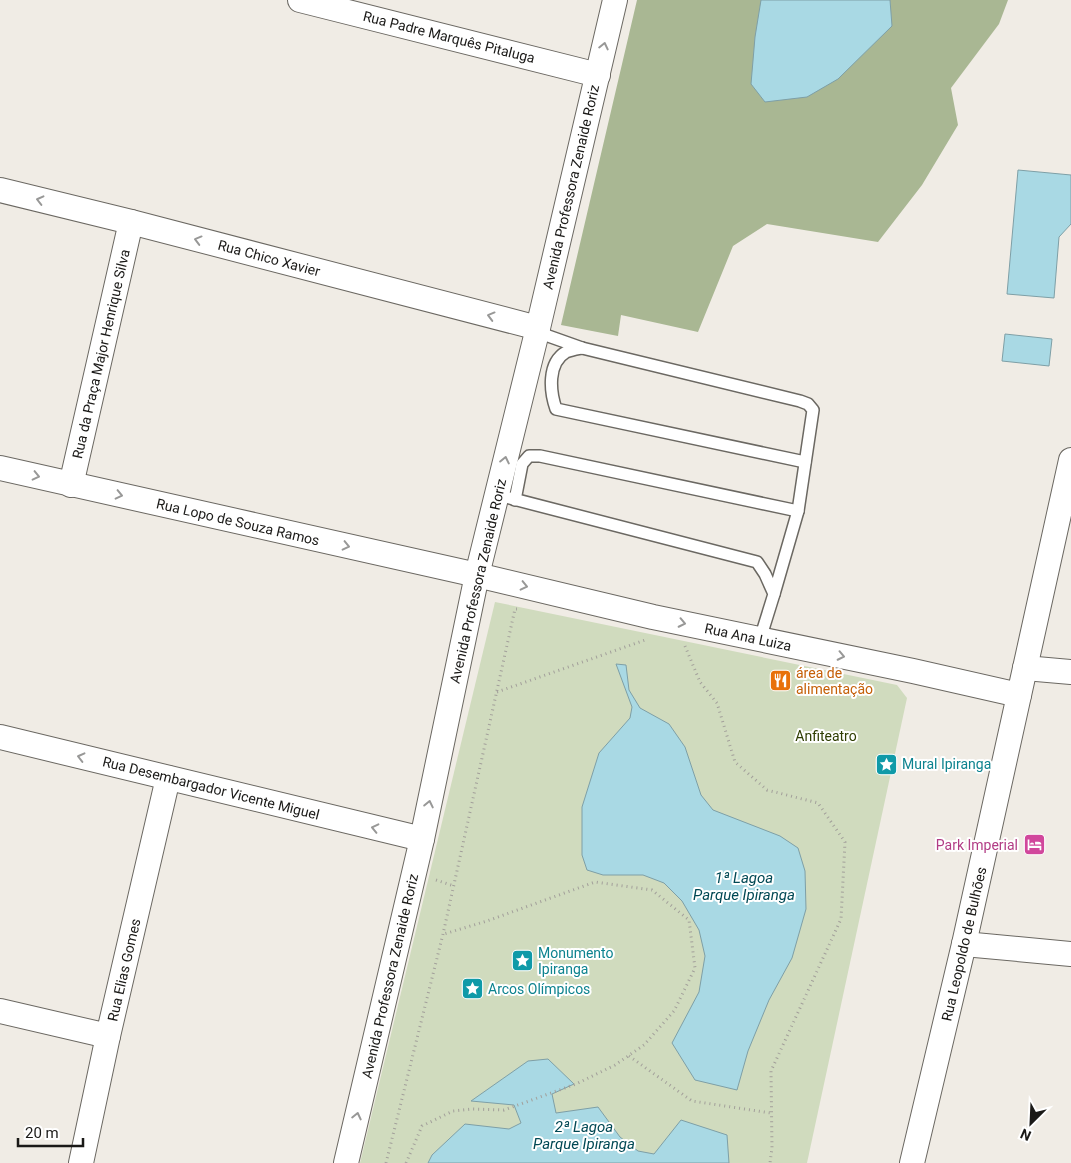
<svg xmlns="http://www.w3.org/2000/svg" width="1071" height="1163" viewBox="0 0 1071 1163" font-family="Roboto,sans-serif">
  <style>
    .green { fill: #d0dbbe }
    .forest { fill: #a9b793 }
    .water { fill: #a9d9e4; stroke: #7e9fa6 }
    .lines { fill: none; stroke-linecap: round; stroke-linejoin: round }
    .service-casing { stroke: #6b6862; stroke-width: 14 }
    .minor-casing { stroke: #6b6862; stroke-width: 26 }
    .path { stroke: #a29f9a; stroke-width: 3; stroke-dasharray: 1 4; stroke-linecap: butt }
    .service { stroke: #fff; stroke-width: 11 }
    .minor { stroke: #fff; stroke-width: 24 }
    .oneway { stroke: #989897 }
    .labels { text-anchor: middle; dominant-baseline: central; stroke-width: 4; stroke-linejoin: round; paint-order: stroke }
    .street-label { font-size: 14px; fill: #1a1917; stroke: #fff }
    .food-label { font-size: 14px; fill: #c56008; stroke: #fff; text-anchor: start }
    .park-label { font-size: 14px; fill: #2e3d02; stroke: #fff }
    .culture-label { font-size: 14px; fill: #0d838f; stroke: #fff; text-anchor: start }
    .hotel-label { font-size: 14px; fill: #b23c85; stroke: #fff; text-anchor: end }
    .water-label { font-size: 15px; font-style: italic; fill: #004854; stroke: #fff }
  </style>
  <rect width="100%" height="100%" fill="#f0ece5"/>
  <polygon class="green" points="495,602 897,685 907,698 807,1163 360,1163"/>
  <polygon class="forest" points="637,0 1008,0 999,24 951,88 958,125 922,185 878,242 767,224 733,246 698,332 621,315 618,336 561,325"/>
  <g class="water">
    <polygon points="761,0 890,0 892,26 838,79 807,97 765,102 751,84 755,37"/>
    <polygon points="1018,170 1071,175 1071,224 1059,237 1054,298 1007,294"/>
    <polygon points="1005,334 1052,339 1049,366 1002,361"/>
    <polygon points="616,664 626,665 629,690 640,708 669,724 685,747 701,795 713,810 780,836 798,848 805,871 806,909 792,958 769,1000 748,1051 737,1090 695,1080 672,1043 699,992 705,956 699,930 682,901 664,883 643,875 603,875 587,870 582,855 582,807 599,753 630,718 632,707"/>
    <polygon points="548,1059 574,1084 552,1094 556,1113 598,1107 620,1137 638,1151 654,1154 681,1120 727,1135 729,1163 428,1163 432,1155 465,1124 509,1129 521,1123 514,1105 471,1101 528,1061"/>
  </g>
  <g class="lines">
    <defs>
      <g id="service">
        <polyline points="537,332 582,348 800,401 808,404 813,410 798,511 774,594"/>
        <path d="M582,348C577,349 571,350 566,352C547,363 550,392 556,409L805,462"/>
        <polyline points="498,495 757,562 765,574 774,594 760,639"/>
        <polyline points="515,500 522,464 529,456 540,456 798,511"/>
      </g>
      <g id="minor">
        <polyline points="300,0 598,75"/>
        <polyline points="0,190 131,222 538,328"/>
        <polyline points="0,468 477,575 653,617 913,671 1019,695"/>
        <polyline points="71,485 131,222"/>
        <polyline points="1025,668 1071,672"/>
        <polyline points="0,737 422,839"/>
        <polyline points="964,944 1071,954"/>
        <polyline points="0,1011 108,1036"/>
        <polyline points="81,1163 108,1036 168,778"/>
        <polyline points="346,1163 422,839 477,575 538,328 615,0"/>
        <polyline points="912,1163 964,944 1071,460"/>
      </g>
    </defs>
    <use href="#service" class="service-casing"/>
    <use href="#minor" class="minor-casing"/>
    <g class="path">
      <polyline points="685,646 700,682 717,703 735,762 767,790 818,803 845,842 841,919 771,1071 772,1148 770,1163"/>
      <polyline points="497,692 648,639"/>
      <polyline points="436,880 454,886"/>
      <polyline points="629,1056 692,1101 771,1113"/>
      <polyline points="386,1163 443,934 515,609 517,609"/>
      <polyline points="406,1163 422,1126 453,1111 472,1109 504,1110 576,1084 615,1065 644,1045 674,1011 695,968 689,920 652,890 595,882 487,921 444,934"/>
    </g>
    <use href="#service" class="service"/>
    <use href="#minor" class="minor"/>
  </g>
  <defs><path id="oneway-chevron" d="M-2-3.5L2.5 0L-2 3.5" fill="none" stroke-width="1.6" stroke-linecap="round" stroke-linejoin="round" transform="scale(1.25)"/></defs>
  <g class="oneway">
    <use href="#oneway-chevron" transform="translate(604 46) rotate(-77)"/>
    <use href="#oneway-chevron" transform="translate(40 200) rotate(-166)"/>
    <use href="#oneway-chevron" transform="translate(198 240) rotate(-165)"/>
    <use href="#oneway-chevron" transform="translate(491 316) rotate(-165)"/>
    <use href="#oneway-chevron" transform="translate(505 460) rotate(-78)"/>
    <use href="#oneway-chevron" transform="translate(36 476) rotate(13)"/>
    <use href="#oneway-chevron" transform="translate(119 495) rotate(13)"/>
    <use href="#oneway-chevron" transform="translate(346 546) rotate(13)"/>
    <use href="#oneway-chevron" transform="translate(524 586) rotate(13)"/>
    <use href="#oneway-chevron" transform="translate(682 623) rotate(12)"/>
    <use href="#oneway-chevron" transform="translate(841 656) rotate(12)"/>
    <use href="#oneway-chevron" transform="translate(81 757) rotate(-166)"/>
    <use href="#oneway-chevron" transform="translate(429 804) rotate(-78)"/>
    <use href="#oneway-chevron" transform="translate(375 828) rotate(-167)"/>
    <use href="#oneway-chevron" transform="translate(357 1116) rotate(-77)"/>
  </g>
  <defs>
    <symbol id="restaurant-square" viewBox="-11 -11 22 22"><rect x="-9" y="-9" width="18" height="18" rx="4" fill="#e8710a" stroke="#fff"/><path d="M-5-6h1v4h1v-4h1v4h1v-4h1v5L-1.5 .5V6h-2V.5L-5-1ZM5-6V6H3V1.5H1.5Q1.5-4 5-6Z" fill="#fff"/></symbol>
    <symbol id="sight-square" viewBox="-11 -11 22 22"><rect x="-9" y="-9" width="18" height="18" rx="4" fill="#0f9aa8" stroke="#fff"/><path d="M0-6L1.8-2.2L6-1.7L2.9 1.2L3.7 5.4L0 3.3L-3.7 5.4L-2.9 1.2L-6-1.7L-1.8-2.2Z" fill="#fff"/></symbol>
    <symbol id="hotel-square" viewBox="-11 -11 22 22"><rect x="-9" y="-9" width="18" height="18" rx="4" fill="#d1479c" stroke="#fff"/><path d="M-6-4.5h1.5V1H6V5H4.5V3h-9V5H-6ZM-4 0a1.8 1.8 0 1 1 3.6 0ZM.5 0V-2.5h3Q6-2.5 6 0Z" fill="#fff"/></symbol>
  </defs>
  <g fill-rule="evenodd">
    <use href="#restaurant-square" x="768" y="668" width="25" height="25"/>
    <use href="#sight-square" x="874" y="752" width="25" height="25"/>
    <use href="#hotel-square" x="1022" y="832" width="25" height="25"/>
    <use href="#sight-square" x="510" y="948" width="25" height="25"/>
    <use href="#sight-square" x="460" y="976" width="25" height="25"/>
  </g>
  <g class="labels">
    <g class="street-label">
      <text transform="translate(449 37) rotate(14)">Rua Padre Marquês Pitaluga</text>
      <text transform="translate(571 187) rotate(-77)">Avenida Professora Zenaide Roriz</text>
      <text transform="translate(269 258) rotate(15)">Rua Chico Xavier</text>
      <text transform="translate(101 354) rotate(-77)">Rua da Praça Major Henrique Silva</text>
      <text transform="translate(238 522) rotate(13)">Rua Lopo de Souza Ramos</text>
      <text transform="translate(478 581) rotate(-77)">Avenida Professora Zenaide Roriz</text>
      <text transform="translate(748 637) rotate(12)">Rua Ana Luiza</text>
      <text transform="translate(211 788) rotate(14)">Rua Desembargador Vicente Miguel</text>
      <text transform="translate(964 944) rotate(-77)">Rua Leopoldo de Bulhões</text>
      <text transform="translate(124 970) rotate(-77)">Rua Elias Gomes</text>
      <text transform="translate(390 976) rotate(-77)">Avenida Professora Zenaide Roriz</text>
    </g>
    <g class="food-label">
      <text x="796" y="673">área de<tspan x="796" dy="16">alimentação</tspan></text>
    </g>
    <g class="park-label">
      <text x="826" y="736">Anfiteatro</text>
    </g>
    <g class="culture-label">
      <text x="902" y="764">Mural Ipiranga</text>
      <text x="538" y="953">Monumento<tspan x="538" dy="16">Ipiranga</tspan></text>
      <text x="488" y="989">Arcos Olímpicos</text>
    </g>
    <g class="hotel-label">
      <text x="1018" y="845">Park Imperial</text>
    </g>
    <g class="water-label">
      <text x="744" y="878">1ª Lagoa<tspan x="744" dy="17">Parque Ipiranga</tspan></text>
      <text x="584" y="1127">2ª Lagoa<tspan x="584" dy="17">Parque Ipiranga</tspan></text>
    </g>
  </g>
  <g transform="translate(1031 1123) rotate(204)" stroke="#ffffff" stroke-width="4" paint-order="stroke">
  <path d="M0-4L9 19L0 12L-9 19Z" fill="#1a1917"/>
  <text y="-8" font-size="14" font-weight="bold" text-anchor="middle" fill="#1a1917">N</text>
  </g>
  <path d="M18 1138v8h65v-8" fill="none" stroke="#1a1917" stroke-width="2.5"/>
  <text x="25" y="1138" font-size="15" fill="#1a1917" stroke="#ffffff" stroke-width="4" paint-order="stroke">20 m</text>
</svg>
